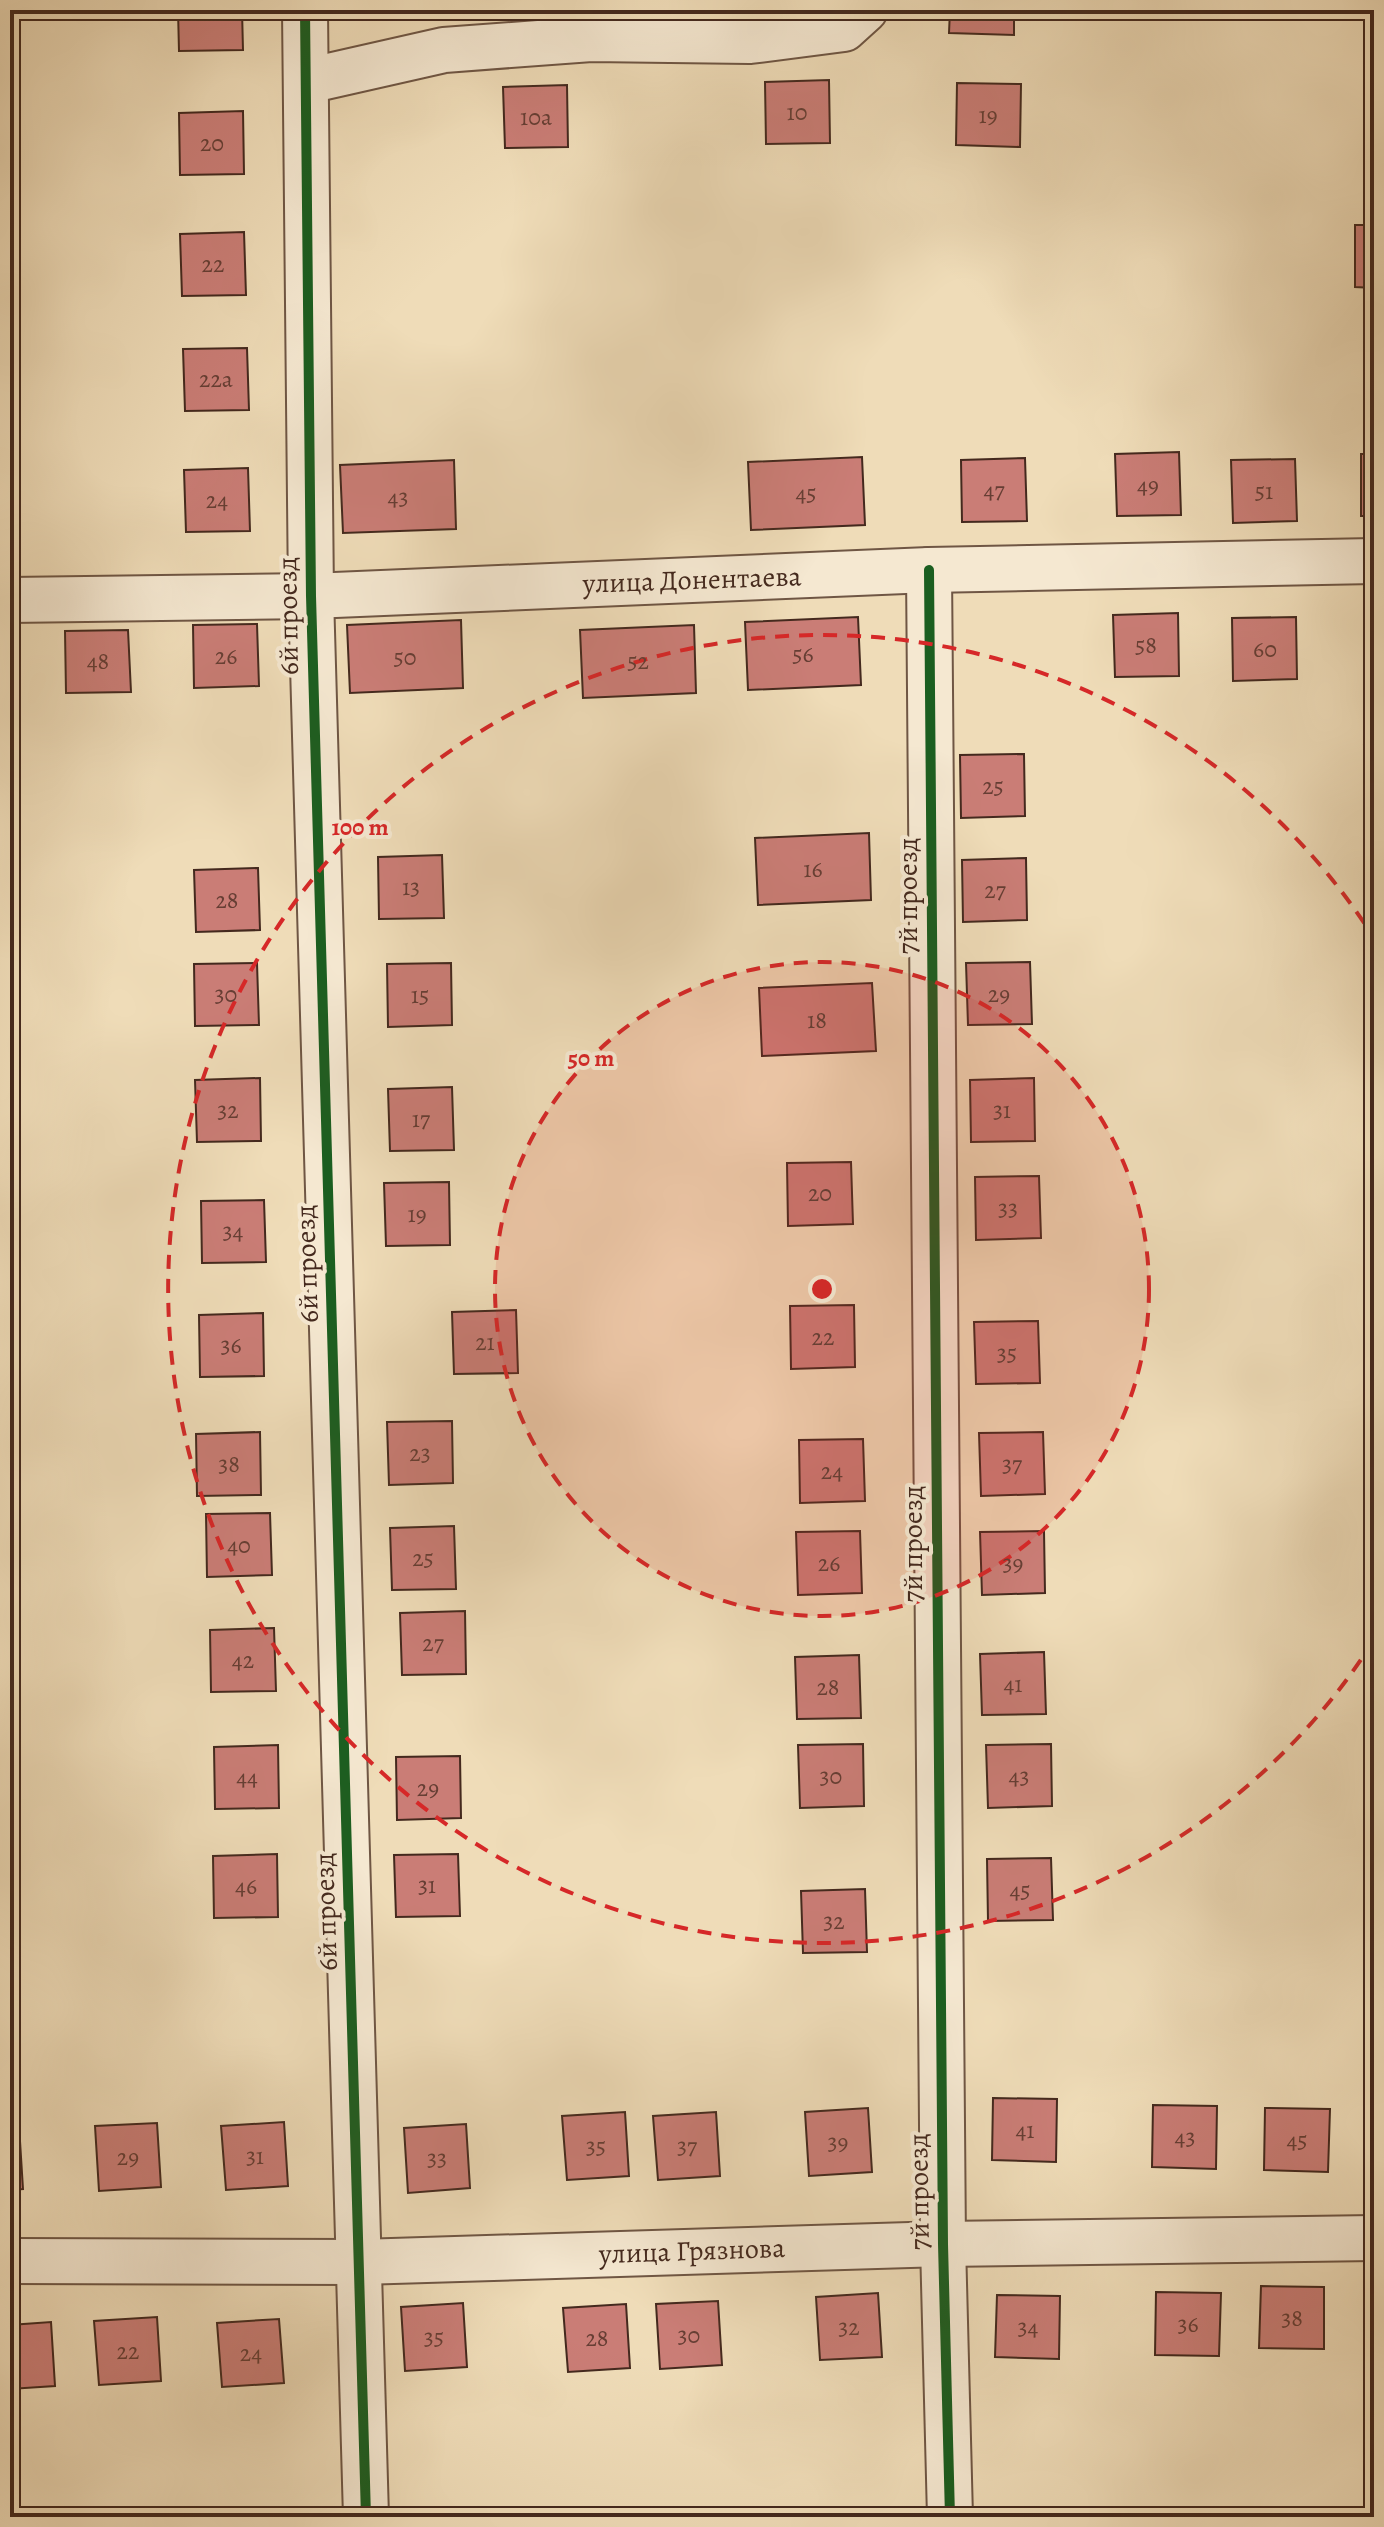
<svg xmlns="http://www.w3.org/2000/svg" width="1384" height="2527" viewBox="0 0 1384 2527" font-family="Alegreya,serif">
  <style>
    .building { fill: #ca7d76; stroke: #44291e; stroke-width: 2 }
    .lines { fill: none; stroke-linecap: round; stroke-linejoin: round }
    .minor-casing { stroke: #6f5644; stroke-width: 48 }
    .minor { stroke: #f5e8d1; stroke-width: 44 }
    .cycleway-casing { stroke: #f5e8d1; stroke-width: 15 }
    .cycleway { stroke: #1b5e20; stroke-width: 10 }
    .ring { fill: none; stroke: #d62828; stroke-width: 4; stroke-dasharray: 14 10 }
    .labels { text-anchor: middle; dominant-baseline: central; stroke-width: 8; stroke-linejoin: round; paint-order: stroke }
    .number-label { font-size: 24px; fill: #663e34 }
    .street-label { font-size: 28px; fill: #44291e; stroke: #f5e8d1 }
    .centre { fill: #d62828; stroke: #f5e8d1; stroke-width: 4 }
    .ring-label { font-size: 24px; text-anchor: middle; font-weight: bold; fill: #d62828; stroke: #f5e8d1; stroke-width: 8; stroke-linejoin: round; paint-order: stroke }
  </style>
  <rect width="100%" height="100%" fill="#efdcb8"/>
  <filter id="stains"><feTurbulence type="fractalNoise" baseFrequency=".0025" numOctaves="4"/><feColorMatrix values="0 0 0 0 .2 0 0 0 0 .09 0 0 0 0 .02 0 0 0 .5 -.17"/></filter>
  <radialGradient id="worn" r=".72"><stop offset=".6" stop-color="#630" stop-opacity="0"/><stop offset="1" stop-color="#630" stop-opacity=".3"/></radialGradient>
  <g class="building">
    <polygon points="178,10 242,10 243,50 179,51"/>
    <polygon points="950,10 1014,10 1014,35 949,33"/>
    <polygon points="829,80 830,143 766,144 765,82"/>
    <polygon points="957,83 1021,84 1020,147 956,145"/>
    <polygon points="567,85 568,147 505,148 503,87"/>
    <polygon points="243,111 244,174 180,175 179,113"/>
    <polygon points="1355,225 1374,225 1374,288 1355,287"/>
    <polygon points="244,232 246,295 182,296 180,234"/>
    <polygon points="247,348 249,410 185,411 183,349"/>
    <polygon points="1179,452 1181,515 1117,516 1115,454"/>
    <rect x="1361" y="454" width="13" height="62"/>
    <polygon points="862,457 865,525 751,530 748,462"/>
    <polygon points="1025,458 1027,521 962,522 961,460"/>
    <polygon points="1295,459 1297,521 1233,523 1231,460"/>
    <polygon points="454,460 456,529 343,533 340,465"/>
    <polygon points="248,468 250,531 186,532 184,470"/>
    <polygon points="1178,613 1179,676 1115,677 1113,615"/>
    <polygon points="858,617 861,685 748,690 745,622"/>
    <polygon points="1296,617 1297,679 1233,681 1232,618"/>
    <polygon points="461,620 463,688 350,693 347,625"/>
    <polygon points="257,624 259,686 194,688 193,625"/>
    <polygon points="694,625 696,693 583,698 580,630"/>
    <polygon points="128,630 131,692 66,693 65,631"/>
    <polygon points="1365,681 1374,682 1374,744 1364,744"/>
    <polygon points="1024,754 1025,816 961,818 960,755"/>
    <polygon points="1372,827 1374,827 1374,890 1370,890"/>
    <polygon points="869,833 871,900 758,905 755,838"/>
    <polygon points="442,855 444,918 379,919 378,857"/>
    <polygon points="1026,858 1027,920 963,922 962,860"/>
    <polygon points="258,868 260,930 196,932 194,870"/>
    <polygon points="1030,962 1032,1024 968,1025 966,963"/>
    <polygon points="257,963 259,1025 195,1026 194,964"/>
    <polygon points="451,963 452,1025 388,1027 387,964"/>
    <polygon points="1370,972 1374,972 1374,1035 1369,1035"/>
    <polygon points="872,983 876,1051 762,1056 759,988"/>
    <polygon points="1371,1062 1374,1062 1374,1124 1370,1124"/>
    <polygon points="260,1078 261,1141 197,1142 195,1080"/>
    <polygon points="1034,1078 1035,1141 971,1142 970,1080"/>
    <polygon points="452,1087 454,1150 390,1151 388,1089"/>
    <polygon points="851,1162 853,1224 788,1226 787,1163"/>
    <polygon points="1039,1176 1041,1238 976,1240 975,1177"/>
    <polygon points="449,1182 450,1245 386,1246 384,1183"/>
    <polygon points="264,1200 266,1262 202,1263 201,1201"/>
    <polygon points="854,1305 855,1367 791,1369 790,1306"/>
    <polygon points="516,1310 518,1373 454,1374 452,1312"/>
    <polygon points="263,1313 264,1376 200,1377 199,1315"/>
    <polygon points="1038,1321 1040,1383 976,1384 974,1322"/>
    <polygon points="452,1421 453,1483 389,1485 387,1422"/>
    <polygon points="260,1432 261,1495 197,1496 196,1434"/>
    <polygon points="1043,1432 1045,1494 981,1496 979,1433"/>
    <polygon points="863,1439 865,1501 800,1503 799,1440"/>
    <polygon points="270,1513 272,1575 207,1577 206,1514"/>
    <polygon points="454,1526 456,1589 392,1590 390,1528"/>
    <polygon points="860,1531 862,1593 798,1595 796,1532"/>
    <polygon points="1044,1531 1045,1593 982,1595 980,1532"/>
    <polygon points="465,1611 466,1674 402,1675 400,1613"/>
    <polygon points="274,1628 276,1691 211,1692 210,1630"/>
    <polygon points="1044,1652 1046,1714 982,1715 980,1654"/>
    <polygon points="859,1655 861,1718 797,1719 795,1657"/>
    <polygon points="863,1744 864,1806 800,1808 798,1745"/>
    <polygon points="1051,1744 1052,1806 988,1808 986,1745"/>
    <polygon points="278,1745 279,1808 215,1809 214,1747"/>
    <polygon points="460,1756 461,1818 397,1820 396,1757"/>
    <polygon points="277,1854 278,1917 214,1918 213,1856"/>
    <polygon points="458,1854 460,1916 396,1917 394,1855"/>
    <polygon points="1051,1858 1053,1920 988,1921 987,1859"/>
    <polygon points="865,1889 867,1952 803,1953 801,1891"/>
    <polygon points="993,2098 1057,2099 1056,2162 992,2160"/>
    <polygon points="1153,2105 1217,2106 1216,2169 1152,2167"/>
    <polygon points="868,2108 872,2172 809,2176 805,2112"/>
    <polygon points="1265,2108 1330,2109 1328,2172 1264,2170"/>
    <polygon points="625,2112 629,2176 567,2180 562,2116"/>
    <polygon points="716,2112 720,2176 658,2180 653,2116"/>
    <polygon points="284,2122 288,2186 226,2190 221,2126"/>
    <polygon points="157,2123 161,2187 99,2191 95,2126"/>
    <polygon points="466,2124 470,2188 408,2193 404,2128"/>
    <polygon points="10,2125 19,2125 23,2189 10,2190"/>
    <polygon points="1261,2286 1324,2287 1324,2349 1259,2348"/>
    <polygon points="1156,2292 1221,2293 1219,2356 1155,2355"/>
    <polygon points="878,2293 882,2357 820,2360 816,2297"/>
    <polygon points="997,2295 1060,2296 1059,2359 995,2357"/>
    <polygon points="718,2301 722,2365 660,2369 656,2304"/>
    <polygon points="463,2303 467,2367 405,2371 401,2307"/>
    <polygon points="626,2304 630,2368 568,2372 563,2308"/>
    <polygon points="157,2317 161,2381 99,2385 94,2321"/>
    <polygon points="279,2319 284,2383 222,2387 217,2323"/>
    <polygon points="51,2322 55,2386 10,2389 10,2325"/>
    <polygon points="880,2507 881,2517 819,2517 818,2511"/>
  </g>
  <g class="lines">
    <defs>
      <g id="minor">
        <polyline points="305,10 311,596 366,2517"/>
        <polyline points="307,81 444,50 591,39 750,41 844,29 865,10"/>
        <polyline points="929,570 943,2244 950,2517"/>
        <polyline points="10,600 311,596 929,570 1374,561"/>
        <polyline points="10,2261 360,2262 943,2244 1374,2238"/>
      </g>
    </defs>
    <use href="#minor" class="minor-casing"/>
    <use href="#minor" class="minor"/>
    <defs>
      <g id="cycleway">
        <polyline points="305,10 311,596 366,2517"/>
        <polyline points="929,570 943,2244 950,2517"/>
      </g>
    </defs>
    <use href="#cycleway" class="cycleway-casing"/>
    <use href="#cycleway" class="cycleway"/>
  </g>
  <circle cx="822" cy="1289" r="327" fill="#d62828" fill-opacity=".12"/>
  <g class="ring">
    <circle cx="822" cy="1289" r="327"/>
    <path d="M1374 1640A654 654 0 1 1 1374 938"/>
  </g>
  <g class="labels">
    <g class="number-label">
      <text x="797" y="112">10</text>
      <text x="988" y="115">19</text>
      <text x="536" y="117">10а</text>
      <text x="212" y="143">20</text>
      <text x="213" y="264">22</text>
      <text x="216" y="379">22а</text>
      <text x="1148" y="485">49</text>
      <text x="994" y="490">47</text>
      <text x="1264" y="491">51</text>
      <text x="806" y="493">45</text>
      <text x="398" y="497">43</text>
      <text x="217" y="500">24</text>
      <text x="1146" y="645">58</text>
      <text x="1265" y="649">60</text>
      <text x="803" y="654">56</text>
      <text x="226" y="656">26</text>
      <text x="405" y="657">50</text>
      <text x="98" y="661">48</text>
      <text x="638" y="661">52</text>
      <text x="993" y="786">25</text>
      <text x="813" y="869">16</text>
      <text x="411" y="887">13</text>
      <text x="995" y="890">27</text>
      <text x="227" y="900">28</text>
      <text x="226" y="994">30</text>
      <text x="999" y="994">29</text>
      <text x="420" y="995">15</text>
      <text x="817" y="1020">18</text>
      <text x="228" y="1110">32</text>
      <text x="1002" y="1110">31</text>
      <text x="421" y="1119">17</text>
      <text x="820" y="1193">20</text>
      <text x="1008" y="1208">33</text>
      <text x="417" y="1214">19</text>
      <text x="233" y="1231">34</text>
      <text x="823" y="1337">22</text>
      <text x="485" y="1342">21</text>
      <text x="231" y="1345">36</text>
      <text x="1007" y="1353">35</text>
      <text x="420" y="1453">23</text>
      <text x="229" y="1464">38</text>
      <text x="1012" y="1464">37</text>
      <text x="832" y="1471">24</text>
      <text x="239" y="1545">40</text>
      <text x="423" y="1558">25</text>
      <text x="829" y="1563">26</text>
      <text x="1013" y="1563">39</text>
      <text x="433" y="1643">27</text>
      <text x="243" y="1660">42</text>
      <text x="1013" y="1684">41</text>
      <text x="828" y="1687">28</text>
      <text x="831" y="1776">30</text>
      <text x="1019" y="1776">43</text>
      <text x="247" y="1777">44</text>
      <text x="428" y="1788">29</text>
      <text x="427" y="1885">31</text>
      <text x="246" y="1886">46</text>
      <text x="1020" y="1890">45</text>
      <text x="834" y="1921">32</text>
      <text x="1025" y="2130">41</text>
      <text x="1185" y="2137">43</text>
      <text x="1297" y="2140">45</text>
      <text x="838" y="2142">39</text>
      <text x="596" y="2146">35</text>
      <text x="687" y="2146">37</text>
      <text x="255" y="2156">31</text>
      <text x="128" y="2157">29</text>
      <text x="437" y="2158">33</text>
      <text x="1292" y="2318">38</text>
      <text x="1188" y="2324">36</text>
      <text x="849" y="2327">32</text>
      <text x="1028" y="2327">34</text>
      <text x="689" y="2335">30</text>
      <text x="434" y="2337">35</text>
      <text x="597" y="2338">28</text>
      <text x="128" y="2351">22</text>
      <text x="251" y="2353">24</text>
    </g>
    <g class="street-label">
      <text transform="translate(692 580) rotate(-2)">улица Донентаева</text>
      <text transform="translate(288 616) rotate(-91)">6й проезд</text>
      <text transform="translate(908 896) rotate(-90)">7й проезд</text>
      <text transform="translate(307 1264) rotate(-92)">6й проезд</text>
      <text transform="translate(913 1544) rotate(-90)">7й проезд</text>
      <text transform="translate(326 1912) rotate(-92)">6й проезд</text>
      <text transform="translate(919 2192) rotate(-91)">7й проезд</text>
      <text transform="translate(692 2251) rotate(-2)">улица Грязнова</text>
    </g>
  </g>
  <circle cx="822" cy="1289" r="12" class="centre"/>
  <g class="ring-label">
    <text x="360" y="835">100 m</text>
    <text x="591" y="1066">50 m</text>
  </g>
  <rect width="1384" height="2527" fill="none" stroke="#efdcb8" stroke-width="40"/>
  <rect x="12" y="12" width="1360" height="2503" fill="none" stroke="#44291e" stroke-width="4"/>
  <rect x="20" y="20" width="1344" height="2487" fill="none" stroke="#44291e" stroke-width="2"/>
  <rect width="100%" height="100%" filter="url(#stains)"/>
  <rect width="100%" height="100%" fill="url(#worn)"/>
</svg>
